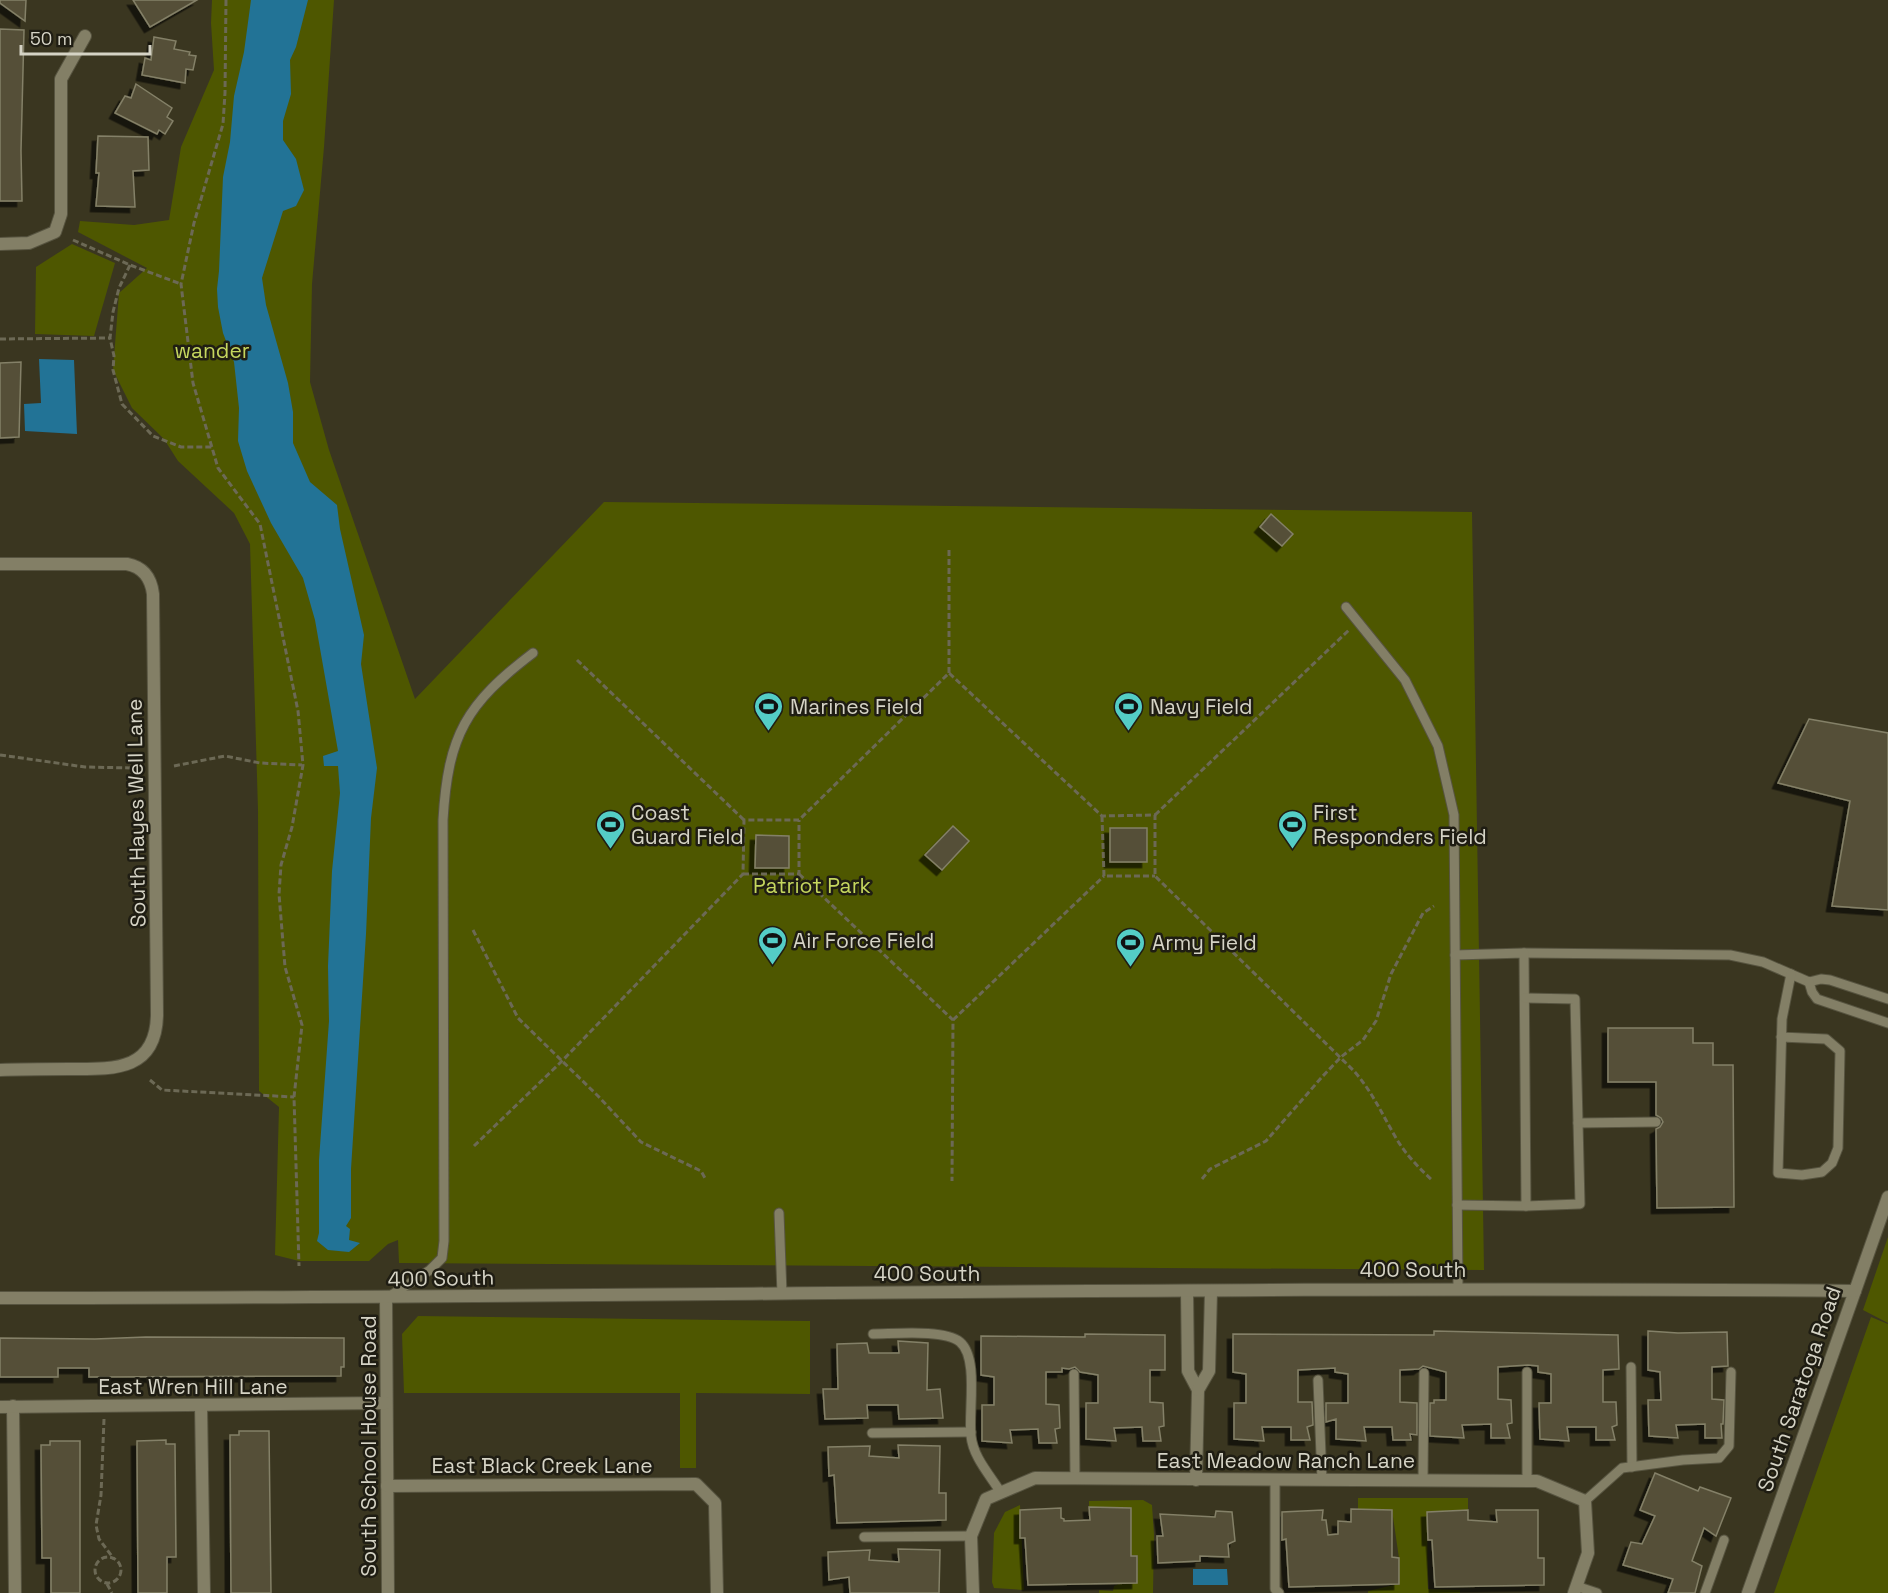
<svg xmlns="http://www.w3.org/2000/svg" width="1888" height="1593" viewBox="0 0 1888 1593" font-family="'Space Grotesk',sans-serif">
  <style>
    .green { fill: #4e5700 }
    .water { fill: #227396 }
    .building { fill: #545039; stroke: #848067; stroke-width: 1.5; filter: url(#shadow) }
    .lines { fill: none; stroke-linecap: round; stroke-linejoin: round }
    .service-casing { stroke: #575440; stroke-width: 11 }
    .minor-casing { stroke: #575440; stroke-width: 14 }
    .tertiary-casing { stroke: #575440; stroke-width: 14 }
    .path { stroke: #6c6955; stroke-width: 3; stroke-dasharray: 6 3; stroke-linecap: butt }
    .service { stroke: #837f66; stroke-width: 9 }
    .minor { stroke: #837f66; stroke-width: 12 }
    .tertiary { stroke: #837f66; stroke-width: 12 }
    .labels { text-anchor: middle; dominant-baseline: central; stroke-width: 5; stroke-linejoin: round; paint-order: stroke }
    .park-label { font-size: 21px; fill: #c5d65e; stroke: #1f1d13 }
    .poi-label { font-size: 21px; fill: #d5d3c5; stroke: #1f1d13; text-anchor: start }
    .street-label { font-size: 21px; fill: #d5d3c5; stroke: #1f1d13 }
  </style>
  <defs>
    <filter id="shadow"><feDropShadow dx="-5.5" dy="5.5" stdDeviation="0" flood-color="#0009"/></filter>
  </defs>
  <rect width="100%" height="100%" fill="#3a3620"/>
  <g class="green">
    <polygon points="212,0 334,0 324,147 312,284 310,382 329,450 415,699 604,502 1472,512 1484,1270 399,1263 398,1240 388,1244 369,1261 299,1261 275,1255 279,1107 259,1091 258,810 250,544 234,513 178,461 164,439 132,408 113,370 119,293 147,268 78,232 80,221 134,225 169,220 181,147 214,70 211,23"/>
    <polygon points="72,244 115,263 94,336 35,334 36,267"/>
    <polygon points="1888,1237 1888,1323 1863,1310"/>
    <polygon points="418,1316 810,1321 810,1394 696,1393 696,1468 680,1468 680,1393 404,1393 402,1334"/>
    <polygon points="1871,1317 1888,1324 1888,1593 1774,1593"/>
    <polygon points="1358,1498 1468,1498 1468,1510 1427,1513 1428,1589 1460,1590 1460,1593 1368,1593 1368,1591 1398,1584 1399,1558 1392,1510 1358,1509"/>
    <polygon points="1143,1500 1152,1505 1154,1535 1153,1593 1099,1593 1099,1590 1113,1591 1114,1586 1121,1583 1137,1583 1138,1556 1131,1555 1089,1507 1089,1501"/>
    <polygon points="1020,1505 1024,1590 994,1588 992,1582 994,1533 1005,1512"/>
  </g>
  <g class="water">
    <polygon points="251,0 308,0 296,47 290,60 291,94 283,121 283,140 296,159 304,190 296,206 283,211 262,278 266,305 288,383 293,412 293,443 310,482 337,505 340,529 364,635 361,664 377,768 371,818 366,934 351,1169 351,1218 346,1226 350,1229 349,1240 360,1243 349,1252 328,1250 317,1241 319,1233 319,1160 329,1021 328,966 332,871 340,793 338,766 324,766 323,756 338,751 315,620 303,578 271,523 247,471 238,441 239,408 234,362 223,333 218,307 217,289 219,271 223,177 230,142 234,96 244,52"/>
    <polygon points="39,359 74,360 77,434 25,431 24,404 41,403"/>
    <polygon points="1193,1569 1227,1569 1228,1585 1193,1585"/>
  </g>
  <g class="building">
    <polygon points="0,0 26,0 25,21 0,3"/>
    <polygon points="133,0 197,0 150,27"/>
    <polygon points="0,29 24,30 21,151 22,201 0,201"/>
    <polygon points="154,37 176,41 174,49 190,52 189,55 196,56 193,70 186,69 185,83 142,75 145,58 151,60"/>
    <polygon points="136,84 172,108 167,117 173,121 165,134 159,130 157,134 115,113 125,96 131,98"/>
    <polygon points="98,136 148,137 149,170 133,171 135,207 96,206 99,173 96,173"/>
    <polygon points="21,362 19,437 0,438 0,363"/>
    <polygon points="1271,514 1293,534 1282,546 1260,527"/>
    <polygon points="1809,719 1888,733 1888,910 1832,906 1850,801 1778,783"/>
    <polygon points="953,826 969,841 942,870 925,855"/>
    <rect x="1110" y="828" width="37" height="34"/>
    <polygon points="756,835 789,836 789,868 755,868"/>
    <polygon points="1608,1028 1693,1028 1693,1043 1713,1043 1713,1065 1733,1065 1734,1207 1657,1208 1656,1129 1660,1127 1663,1122 1661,1118 1656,1115 1656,1082 1608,1082"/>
    <polygon points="1434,1331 1618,1335 1619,1369 1603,1370 1603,1402 1616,1402 1617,1425 1612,1427 1615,1440 1596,1440 1596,1427 1567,1427 1569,1441 1540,1439 1539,1403 1551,1403 1551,1374 1538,1372 1538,1366 1528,1365 1498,1367 1498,1399 1511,1400 1512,1423 1507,1424 1510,1438 1491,1438 1491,1424 1462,1425 1464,1438 1430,1436 1430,1403 1434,1403 1434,1400 1446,1400 1446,1372 1423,1366 1419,1369 1400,1370 1400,1402 1417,1403 1417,1435 1410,1434 1411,1440 1393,1440 1392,1427 1364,1427 1366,1441 1336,1439 1336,1419 1326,1422 1326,1403 1348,1403 1348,1374 1335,1372 1335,1368 1298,1370 1298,1402 1312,1402 1313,1425 1307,1427 1310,1440 1291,1440 1291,1427 1262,1427 1264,1441 1234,1439 1234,1403 1246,1403 1246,1374 1233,1372 1233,1334 1434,1335"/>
    <polygon points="1648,1331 1678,1333 1727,1332 1728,1366 1712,1367 1712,1399 1724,1400 1723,1424 1721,1424 1722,1438 1705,1438 1705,1424 1676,1425 1678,1438 1649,1436 1648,1400 1661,1400 1660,1372 1648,1370"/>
    <polygon points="1085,1334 1165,1335 1165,1370 1150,1370 1150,1402 1163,1403 1164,1426 1159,1427 1161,1441 1143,1441 1142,1427 1114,1428 1116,1441 1086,1439 1086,1403 1098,1403 1098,1375 1080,1372 1075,1367 1069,1369 1062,1368 1062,1372 1046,1372 1046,1404 1059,1405 1060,1428 1055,1429 1057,1443 1039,1443 1038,1429 1010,1430 1012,1443 982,1441 982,1405 994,1405 994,1377 981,1375 981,1336 1085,1337"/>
    <polygon points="146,1337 344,1338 344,1367 341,1367 341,1376 89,1377 89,1368 58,1368 58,1377 0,1377 0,1338 95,1339"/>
    <polygon points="898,1341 928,1343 927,1390 940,1389 943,1418 899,1419 898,1405 867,1405 868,1418 825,1419 823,1389 838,1389 837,1344 867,1343 869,1353 899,1353"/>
    <polygon points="239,1431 269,1431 271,1593 231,1593 230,1435 239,1435"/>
    <polygon points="166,1440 166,1444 175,1444 176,1557 167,1557 167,1593 138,1593 137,1441"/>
    <polygon points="50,1441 80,1441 80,1593 51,1593 51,1558 42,1558 41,1445 50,1445"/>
    <polygon points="898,1445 940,1446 939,1493 946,1493 946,1520 837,1523 834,1475 829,1476 828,1447 870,1446 869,1456 899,1458"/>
    <polygon points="1655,1473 1698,1491 1700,1487 1731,1498 1716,1536 1704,1528 1692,1561 1702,1566 1695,1593 1668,1593 1673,1579 1623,1565 1631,1542 1642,1544 1655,1516 1640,1510"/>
    <polygon points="1089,1507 1131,1508 1131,1556 1137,1556 1137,1583 1028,1585 1025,1538 1020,1538 1020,1510 1061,1508 1061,1518 1064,1519 1064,1521 1090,1520"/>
    <polygon points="1351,1509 1392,1510 1392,1557 1399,1558 1399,1584 1289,1587 1286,1539 1282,1540 1282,1512 1323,1510 1322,1520 1326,1520 1328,1535 1338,1534 1338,1521 1351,1522"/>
    <polygon points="1468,1510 1468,1520 1497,1522 1496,1510 1538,1510 1538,1558 1544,1558 1544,1585 1435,1587 1432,1540 1428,1540 1427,1512"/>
    <polygon points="1216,1511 1232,1512 1235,1541 1228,1544 1229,1557 1200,1556 1200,1561 1158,1563 1157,1536 1163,1536 1160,1514 1215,1517"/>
    <polygon points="898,1549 940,1550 939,1593 850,1593 849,1577 829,1580 828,1552 870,1550 869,1560 899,1562"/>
  </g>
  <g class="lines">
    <defs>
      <g id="service">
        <polyline points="1346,607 1405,680 1438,746 1454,815 1458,1288"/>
        <polyline points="1524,953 1730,955 1763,962 1809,982 1821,979 1830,980 1888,999"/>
        <polyline points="1455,955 1524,953 1526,1206 1457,1205"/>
        <polyline points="1809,982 1812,992 1817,999 1888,1023"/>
        <polyline points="1525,998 1575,999 1580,1204 1526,1206"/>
        <polyline points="1781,1037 1826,1039 1840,1051 1838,1148 1832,1163 1822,1172 1802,1175 1778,1173 1782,1019 1791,974"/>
        <polyline points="1578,1123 1656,1122"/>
        <polyline points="779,1213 782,1294"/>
        <path d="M390,1296L430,1270L442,1258L444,1241L443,820C448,735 466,704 533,653"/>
        <path d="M873,1334C894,1334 944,1329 960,1342C979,1358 968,1412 971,1436C973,1457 990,1475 1001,1493"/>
        <polyline points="1631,1367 1632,1467"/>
        <polyline points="1527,1372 1527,1481"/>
        <polyline points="1074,1374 1075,1479"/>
        <polyline points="1318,1380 1322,1480"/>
        <polyline points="872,1433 971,1432"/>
        <polyline points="1275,1480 1275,1589 1279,1593"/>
        <polyline points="1423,1480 1424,1373"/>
        <polyline points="1585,1501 1622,1468 1683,1460 1719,1458 1729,1446 1731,1372"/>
        <polyline points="864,1537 971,1536"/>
        <polyline points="1576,1586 1597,1593"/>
        <polyline points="1705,1593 1724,1540"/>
      </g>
      <g id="minor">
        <polyline points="0,244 29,243 55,232 61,214 61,79 85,36"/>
        <path d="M0,564H127C143,567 151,578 153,594L157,1015C156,1072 112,1069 69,1069C46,1069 23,1069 0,1070"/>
        <polyline points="1187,1291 1188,1371 1198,1390 1196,1480"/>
        <polyline points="386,1298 388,1593"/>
        <polyline points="1198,1390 1209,1371 1211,1291"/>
        <polyline points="201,1405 204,1593"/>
        <polyline points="13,1406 15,1593"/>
        <polyline points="0,1407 386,1403"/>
        <polyline points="387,1486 696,1484 715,1503 717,1593"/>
        <polyline points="973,1593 971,1536 986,1499 1035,1478 1537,1481 1585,1501 1588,1553 1574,1593"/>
        <polyline points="1748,1593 1855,1291"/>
      </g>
      <path id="tertiary" d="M0,1298C618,1298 1236,1285 1855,1291L1888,1197"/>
    </defs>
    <use href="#service" class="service-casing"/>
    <use href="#minor" class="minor-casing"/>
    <use href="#tertiary" class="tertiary-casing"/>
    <g class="path">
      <polyline points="226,0 225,93 223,124 194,223 181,284 193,383 218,468 260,524 298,711 303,765 292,827 281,865 279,894 285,967 302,1025 294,1097 299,1266"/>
      <polyline points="73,240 130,265 181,284"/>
      <polyline points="130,265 119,288 113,312 110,338 114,356 113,370 122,404 153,436 181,447 212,447"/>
      <polyline points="0,339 110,338"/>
      <polyline points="949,550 949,673"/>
      <polyline points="577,660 744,820"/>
      <polyline points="0,755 85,767 134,768"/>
      <polyline points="174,766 225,756 260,763 302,765"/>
      <polyline points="1155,815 1349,630"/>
      <polyline points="1102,816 1104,876 1155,876"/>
      <polyline points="743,874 799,874 799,820"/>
      <polyline points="799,874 953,1020 952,1181"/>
      <polyline points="473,930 518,1018 598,1096 641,1142 701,1171 706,1180"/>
      <polyline points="953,1020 1104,876"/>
      <polyline points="150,1080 162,1090 294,1097"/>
      <path d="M474,1146L562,1061L743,874L744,820H799L949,673L1102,816L1155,815V876L1353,1070C1372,1091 1382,1114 1396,1138C1406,1155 1419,1168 1433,1181"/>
      <polyline points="1202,1179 1210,1169 1266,1141 1322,1077 1341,1057 1363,1040 1376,1021 1391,974 1423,913 1434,906"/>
      <polyline points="104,1419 101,1495 96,1525 99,1539 114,1559"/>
      <circle cx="108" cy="1570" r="13"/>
      <polyline points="107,1584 112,1593"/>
    </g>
    <use href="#service" class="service"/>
    <use href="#minor" class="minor"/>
    <use href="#tertiary" class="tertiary"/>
  </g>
  <defs>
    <symbol id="stadium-pin" viewBox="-11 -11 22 30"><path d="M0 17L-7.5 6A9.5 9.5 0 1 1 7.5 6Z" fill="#54cdc6" stroke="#1f1d13"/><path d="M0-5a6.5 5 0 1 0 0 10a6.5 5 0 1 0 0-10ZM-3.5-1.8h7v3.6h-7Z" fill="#111"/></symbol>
  </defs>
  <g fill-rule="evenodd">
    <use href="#stadium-pin" x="752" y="690" width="33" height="45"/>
    <use href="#stadium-pin" x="1112" y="690" width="33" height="45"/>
    <use href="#stadium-pin" x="594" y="808" width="33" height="45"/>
    <use href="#stadium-pin" x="1276" y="808" width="33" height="45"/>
    <use href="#stadium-pin" x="756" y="924" width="33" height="45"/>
    <use href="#stadium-pin" x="1114" y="926" width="33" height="45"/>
  </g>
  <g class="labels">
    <g class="park-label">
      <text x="212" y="350">wander</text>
      <text x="812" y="885">Patriot Park</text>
    </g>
    <g class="poi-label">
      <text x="790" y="706">Marines Field</text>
      <text x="1150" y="706">Navy Field</text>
      <text x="631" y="812">Coast<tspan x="631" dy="24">Guard Field</tspan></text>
      <text x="1313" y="812">First<tspan x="1313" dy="24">Responders Field</tspan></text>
      <text x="793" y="940">Air Force Field</text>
      <text x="1152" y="942">Army Field</text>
    </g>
    <g class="street-label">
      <text transform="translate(136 813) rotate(-91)">South Hayes Well Lane</text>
      <text x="1413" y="1269">400 South</text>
      <text x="927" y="1273">400 South</text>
      <text transform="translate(441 1278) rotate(-1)">400 South</text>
      <text x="193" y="1386">East Wren Hill Lane</text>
      <text transform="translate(1799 1389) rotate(-71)">South Saratoga Road</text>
      <text transform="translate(368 1446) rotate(-90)">South School House Road</text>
      <text x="1286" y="1460">East Meadow Ranch Lane</text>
      <text x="542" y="1465">East Black Creek Lane</text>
    </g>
  </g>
  <path d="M21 45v9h129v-9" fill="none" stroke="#d5d3c5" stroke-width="3"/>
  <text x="30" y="45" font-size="18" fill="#d5d3c5" stroke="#1f1d13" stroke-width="4.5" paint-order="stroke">50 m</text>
</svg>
